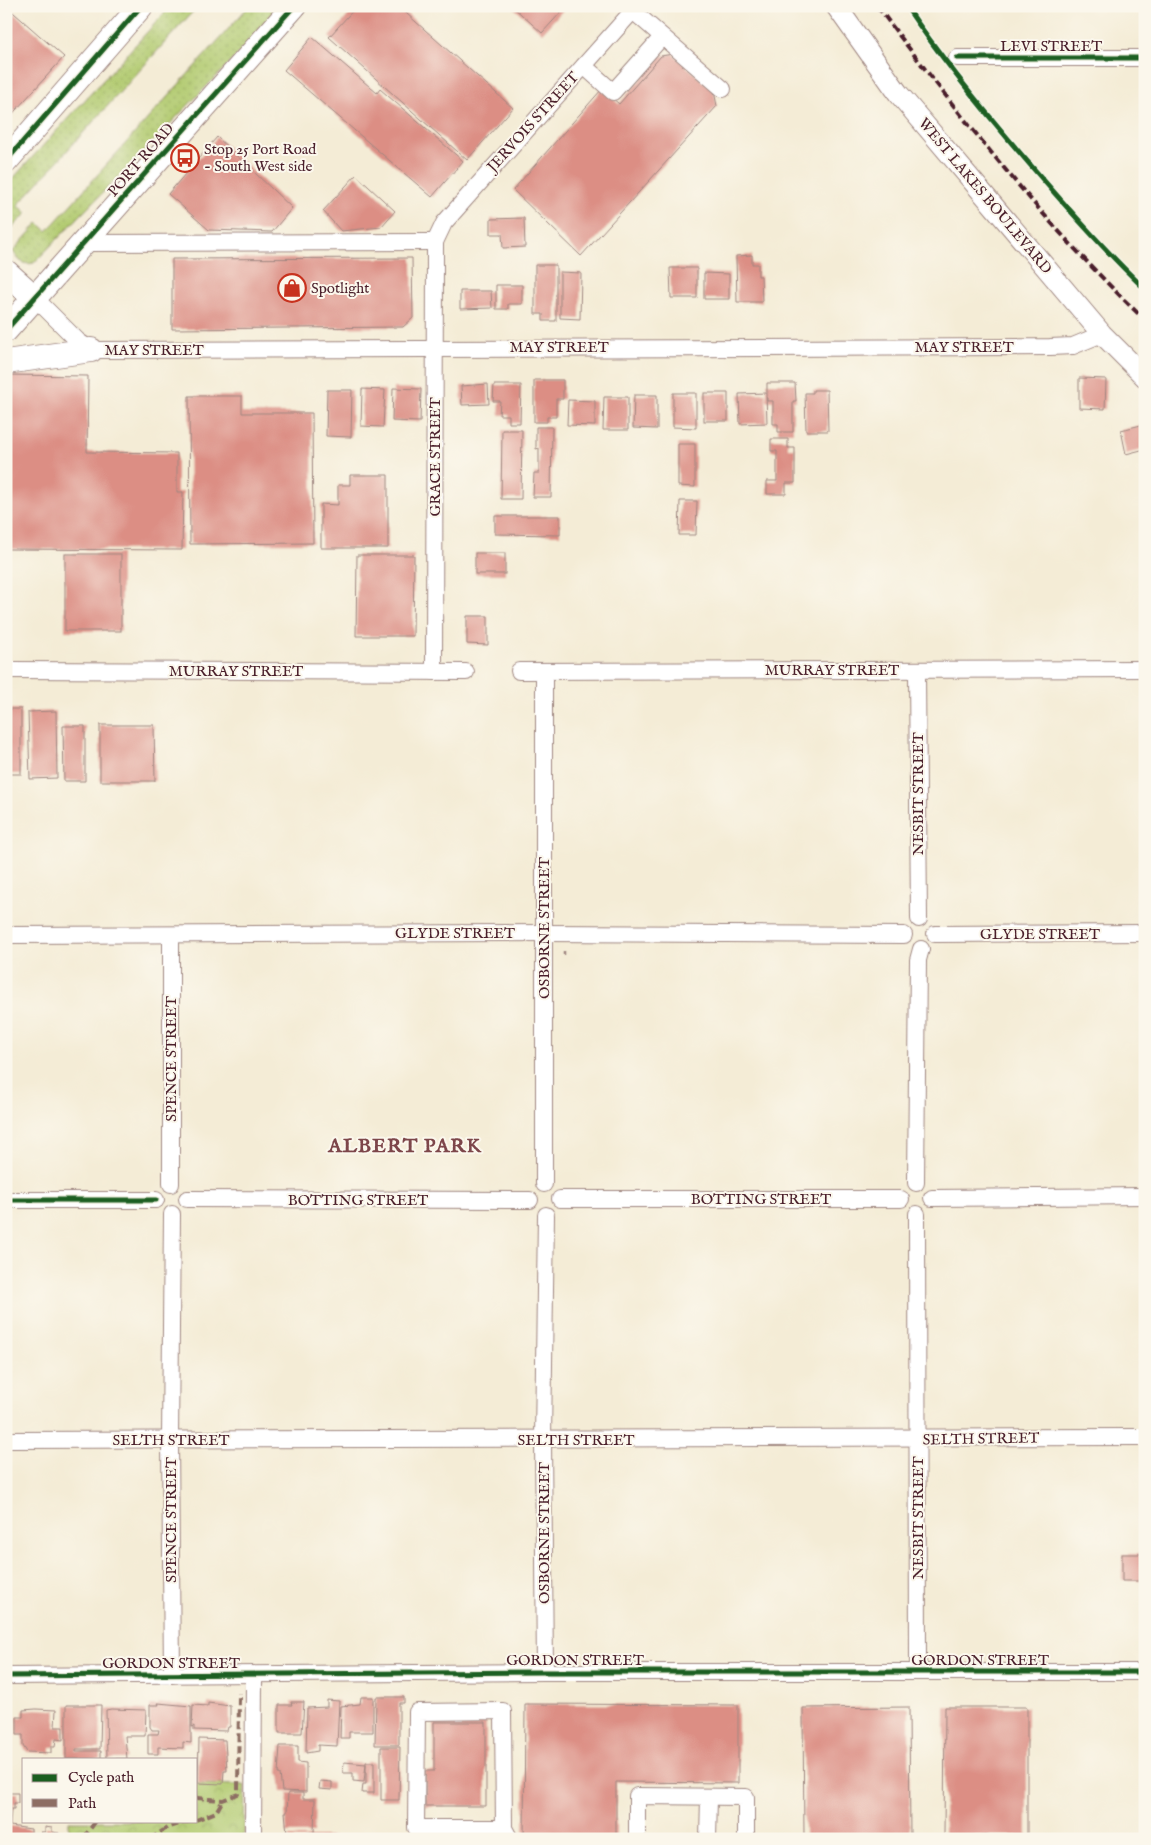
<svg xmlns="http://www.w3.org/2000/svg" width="1151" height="1845" viewBox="0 0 1151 1845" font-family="'IM FELL English',serif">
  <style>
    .grass { fill: url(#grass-dots); stroke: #7e754e }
    .park { fill: url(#park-crowns); stroke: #7e754e }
    .building { fill: #dc8e84 }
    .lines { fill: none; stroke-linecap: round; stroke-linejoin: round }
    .minor-casing { stroke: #9f8680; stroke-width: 18 }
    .major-casing { stroke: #9f8680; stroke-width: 22 }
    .highway-casing { stroke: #9f8680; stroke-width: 26 }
    .path { stroke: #9f8680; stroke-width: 2.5; stroke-dasharray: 4 4; stroke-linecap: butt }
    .minor { stroke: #fff; stroke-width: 16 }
    .major { stroke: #fff; stroke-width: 20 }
    .highway { stroke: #fff; stroke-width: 24 }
    .rail { stroke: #4a1f2b; stroke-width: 4; stroke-dasharray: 8 4; stroke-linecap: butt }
    .quiet { stroke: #8d6e63; stroke-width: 4; stroke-dasharray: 8 4; stroke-linecap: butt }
    .cycleway-casing { stroke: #fbf7ec; stroke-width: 8 }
    .cycleway { stroke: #1b5e20; stroke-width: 5 }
    .labels { text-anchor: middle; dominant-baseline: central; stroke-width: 4; stroke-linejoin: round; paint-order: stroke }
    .street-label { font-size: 15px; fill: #4a1f2b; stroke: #fbf7ec }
    .poi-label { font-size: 15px; fill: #4a1f2b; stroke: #fbf7ec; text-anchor: start }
    .district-label { font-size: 20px; font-weight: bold; letter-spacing: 1px; fill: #7d464a; stroke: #fbf7ec }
  </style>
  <defs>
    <pattern id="grass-dots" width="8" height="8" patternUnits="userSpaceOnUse" patternTransform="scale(1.25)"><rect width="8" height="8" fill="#b2cb71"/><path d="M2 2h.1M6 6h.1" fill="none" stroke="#9bae62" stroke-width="1.8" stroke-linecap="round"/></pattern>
    <pattern id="park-crowns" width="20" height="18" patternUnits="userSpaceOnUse" patternTransform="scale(1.25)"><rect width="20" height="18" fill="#b2cb71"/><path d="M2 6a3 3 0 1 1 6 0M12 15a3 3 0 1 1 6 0" fill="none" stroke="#9bae62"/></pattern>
  </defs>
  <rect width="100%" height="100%" fill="#fbf7ec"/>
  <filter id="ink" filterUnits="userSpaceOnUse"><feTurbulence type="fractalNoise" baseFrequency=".02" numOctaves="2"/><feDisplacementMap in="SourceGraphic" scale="10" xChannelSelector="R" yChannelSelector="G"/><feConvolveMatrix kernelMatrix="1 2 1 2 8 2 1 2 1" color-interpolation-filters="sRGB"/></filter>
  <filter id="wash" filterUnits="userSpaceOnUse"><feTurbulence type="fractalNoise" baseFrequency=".0096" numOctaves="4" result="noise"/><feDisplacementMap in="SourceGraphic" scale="20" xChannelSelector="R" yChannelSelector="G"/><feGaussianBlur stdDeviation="1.12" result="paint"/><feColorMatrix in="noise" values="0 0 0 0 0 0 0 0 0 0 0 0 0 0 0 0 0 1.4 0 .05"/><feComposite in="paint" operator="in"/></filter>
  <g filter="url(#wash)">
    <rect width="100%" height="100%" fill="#f4ecd6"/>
    <g class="grass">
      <polygon points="171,6 198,6 18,205 27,213 6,234 6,186"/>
      <path d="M249,6H280L249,43L34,263C23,266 18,260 13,251L38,223L47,231Z"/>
    </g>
    <polygon class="park" points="196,1784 245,1785 244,1839 69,1839 69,1821 196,1821"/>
    <g id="blocks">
      <g class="building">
        <polygon points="6,6 64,57 6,121"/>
        <polygon points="357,6 398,6 513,108 467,160 329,37"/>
        <polygon points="512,6 559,6 563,10 542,33"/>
        <polygon points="312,37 377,93 380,89 463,161 432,197 284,70"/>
        <polygon points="673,54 714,91 717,106 581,256 513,190 602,89 619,104 661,56"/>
        <polygon points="217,137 292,208 272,232 209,230 168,194"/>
        <polygon points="356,175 395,211 381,227 341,231 323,211"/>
        <polygon points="524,218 525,247 503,248 502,234 491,234 491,219"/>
        <polygon points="752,255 752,264 758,264 758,276 761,276 762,302 737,302 736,256"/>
        <polygon points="412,258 413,318 403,327 172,329 172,259"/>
        <polygon points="535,265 556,265 556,321 543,321 543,314 535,314"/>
        <polygon points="670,268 697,268 697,298 671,298"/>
        <polygon points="560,272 581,273 580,319 560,318"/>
        <polygon points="704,273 729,274 729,299 704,299"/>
        <polygon points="496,285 522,285 522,304 508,304 508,309 496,309"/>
        <polygon points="460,291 491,291 492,308 460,309"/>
        <polygon points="6,375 88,376 87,452 177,453 177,492 183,492 182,550 6,549"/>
        <polygon points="1079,378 1106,379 1105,409 1079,408"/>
        <polygon points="534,380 563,380 563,399 556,399 556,417 547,417 547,422 534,422"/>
        <polygon points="767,383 795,383 796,401 793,401 793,432 778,432 778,424 773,424 773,401 767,401"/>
        <polygon points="488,384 489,404 462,405 461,386"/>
        <polygon points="494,385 521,385 520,423 509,423 509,415 499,415 500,401 493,401"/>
        <polygon points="393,388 421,389 420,422 392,421"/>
        <polygon points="362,389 385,390 383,427 361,426"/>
        <polygon points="327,390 352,390 351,437 326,436"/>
        <polygon points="813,390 827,390 828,431 806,431 805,393 813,393"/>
        <polygon points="673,393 696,393 696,428 673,427"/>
        <rect x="704" y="393" width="24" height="28"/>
        <polygon points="766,393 767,423 740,424 739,394"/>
        <polygon points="634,395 657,395 657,429 633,428"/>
        <polygon points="189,396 242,396 242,413 312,413 313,543 190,544"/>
        <polygon points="604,397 628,397 628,430 603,430"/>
        <polygon points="568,400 595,401 595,426 567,425"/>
        <polygon points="1145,424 1145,449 1126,454 1121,430"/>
        <polygon points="536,427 552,427 551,497 533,497 534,473 539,473 539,448 536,449"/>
        <polygon points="502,430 522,430 521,499 501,499"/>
        <polygon points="771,439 788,439 788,448 795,448 795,483 786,483 786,494 767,494 767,481 777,481 777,451 771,451"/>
        <polygon points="678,444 695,444 695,487 678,486"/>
        <polygon points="350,475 388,475 388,548 321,548 321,504 338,505 338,485 350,485"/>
        <polygon points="680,501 697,501 696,535 679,535"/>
        <polygon points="495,516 560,516 560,535 495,534"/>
        <rect x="475" y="553" width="30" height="21"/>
        <rect x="65" y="554" width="56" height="77"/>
        <polygon points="357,555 414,555 413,636 356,636"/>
        <polygon points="467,616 488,616 488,645 467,644"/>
        <rect x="6" y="709" width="15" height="65"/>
        <polygon points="56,711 57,778 30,779 28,712"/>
        <polygon points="100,725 154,725 155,781 100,781"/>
        <polygon points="63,726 85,726 85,781 64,781"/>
        <rect x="1122" y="1554" width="23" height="27"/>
        <polygon points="361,1697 373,1697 373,1732 349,1732 349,1738 340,1738 341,1706 360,1704"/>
        <polygon points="376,1697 404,1697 404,1703 399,1703 399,1745 375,1745"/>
        <polygon points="327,1700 339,1701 337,1746 318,1745 318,1751 306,1753 307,1708 327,1707"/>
        <polygon points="291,1702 304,1702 302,1733 279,1733 279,1705 292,1705"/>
        <polygon points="158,1703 191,1706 191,1743 183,1742 183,1748 158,1747 158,1754 148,1754 148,1734 158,1734 159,1730 152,1730 150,1727 150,1705 159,1705"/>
        <polygon points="208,1703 230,1706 230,1727 228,1727 227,1731 194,1730 194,1726 192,1727 193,1705 208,1706"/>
        <polygon points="525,1704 738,1705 738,1783 616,1782 616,1839 524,1839"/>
        <polygon points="66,1705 101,1705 100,1749 76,1749 76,1751 101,1751 101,1759 66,1759"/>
        <polygon points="909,1707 910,1839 804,1839 803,1708"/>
        <polygon points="945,1707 1027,1707 1027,1836 944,1836"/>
        <polygon points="36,1709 56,1710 55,1727 63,1727 63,1740 56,1739 55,1747 51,1747 51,1753 27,1752 23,1746 23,1735 17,1735 17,1717 23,1717 23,1710"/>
        <polygon points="111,1709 146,1710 145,1736 125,1736 127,1759 107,1759 106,1710"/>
        <polygon points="434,1722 486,1722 486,1806 425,1806 425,1771 434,1771"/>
        <polygon points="199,1739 225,1740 227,1771 224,1771 223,1784 198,1783"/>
        <polygon points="280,1746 298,1746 298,1762 306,1763 306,1792 282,1791 280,1774 278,1774"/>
        <polygon points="381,1747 400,1747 399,1800 381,1800"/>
        <polygon points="344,1762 366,1764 364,1782 353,1781 353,1773 343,1773"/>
        <polygon points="366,1762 374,1762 374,1793 362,1793 363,1784 366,1784"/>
        <polygon points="320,1781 332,1782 332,1790 319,1789"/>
        <polygon points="6,1793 18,1793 18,1803 14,1803 14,1809 11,1809 10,1826 31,1829 31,1839 6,1839"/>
        <polygon points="288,1793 303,1793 303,1799 315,1799 314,1833 287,1833 285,1812 287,1812"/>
        <polygon points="45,1827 52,1828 52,1832 59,1833 60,1839 41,1839 41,1832 45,1832"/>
        <rect x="289" y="1837" width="46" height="2"/>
      </g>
    </g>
  </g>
  <g filter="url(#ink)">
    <use href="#blocks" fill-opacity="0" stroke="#9f8680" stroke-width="1"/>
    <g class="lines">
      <defs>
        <g id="minor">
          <polyline points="633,11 723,89"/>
          <polyline points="957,58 1145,58"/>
          <polyline points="584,66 613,92 662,37"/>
          <polyline points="85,243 435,242"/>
          <polyline points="35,298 78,341 91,350 1050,347 1073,346 1102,334"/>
          <polyline points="6,670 466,672"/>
          <polyline points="917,670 919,919"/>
          <polyline points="519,671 1145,669"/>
          <polyline points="544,671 544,1184"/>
          <polyline points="434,672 435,242 444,223 637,6"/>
          <polyline points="935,934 1145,933"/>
          <polyline points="6,935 544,933 904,935"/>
          <polyline points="916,1183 918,960 921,949"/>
          <polyline points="171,1184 171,935"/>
          <polyline points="932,1198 1145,1196"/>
          <polyline points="187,1199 530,1200"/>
          <polyline points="560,1199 901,1199"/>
          <polyline points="6,1200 156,1200"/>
          <polyline points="917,1214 918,1672"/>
          <polyline points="6,1440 1145,1437"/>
          <polyline points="545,1672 543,1440 546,1215"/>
          <polyline points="172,1675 170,1440 172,1214"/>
          <polyline points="6,1676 545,1672 1145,1672"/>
          <polyline points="504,1828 416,1828 417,1712 503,1711 504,1828 510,1839"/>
          <polyline points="253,1839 254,1676"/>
          <polyline points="637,1839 637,1796 746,1797 746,1839"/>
          <polyline points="708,1839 709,1797"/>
        </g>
        <polyline id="major" points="836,6 898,93 1102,334 1145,377"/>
        <g id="highway">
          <polyline points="6,161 141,6"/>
          <polyline points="6,272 35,298"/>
          <polyline points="6,330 294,6"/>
          <polyline points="6,362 91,350"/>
        </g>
      </defs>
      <use href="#minor" class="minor-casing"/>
      <use href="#major" class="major-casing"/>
      <use href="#highway" class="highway-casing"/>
      <polyline class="path" points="564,955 564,949"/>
      <use href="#minor" class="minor"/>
      <use href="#major" class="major"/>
      <use href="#highway" class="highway"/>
      <path class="rail" d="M877,6C960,116 1045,225 1145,320"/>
      <g class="quiet">
        <polyline points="196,1798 223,1800 238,1794 239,1693"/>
        <polyline points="196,1820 216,1812 223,1800"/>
        <polyline points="86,1839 87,1833 96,1821"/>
        <polyline points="150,1839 167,1828 189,1821"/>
      </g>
      <defs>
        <g id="cycleway">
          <path d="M906,6C945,64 988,116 1033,168C1069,210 1105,251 1145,289"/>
          <polyline points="957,58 1145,58"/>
          <polyline points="6,161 141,6"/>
          <polyline points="6,330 294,6"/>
          <polyline points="6,1200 156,1200"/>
          <polyline points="6,1676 545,1672 1145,1672"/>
        </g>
      </defs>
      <use href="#cycleway" class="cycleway-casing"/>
      <use href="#cycleway" class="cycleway"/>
    </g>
  </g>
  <defs>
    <symbol id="bus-ring" viewBox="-11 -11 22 22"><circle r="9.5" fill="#fbf7ec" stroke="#c8321e" stroke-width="1.5"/><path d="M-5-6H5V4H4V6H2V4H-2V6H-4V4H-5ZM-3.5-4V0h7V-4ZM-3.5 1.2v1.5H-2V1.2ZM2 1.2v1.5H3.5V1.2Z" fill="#c8321e"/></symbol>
    <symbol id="shop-ring" viewBox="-11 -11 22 22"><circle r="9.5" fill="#fbf7ec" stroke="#c8321e" stroke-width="1.5"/><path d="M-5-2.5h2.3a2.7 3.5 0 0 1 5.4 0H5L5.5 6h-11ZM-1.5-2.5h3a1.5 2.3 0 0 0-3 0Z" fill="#c8321e"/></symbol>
  </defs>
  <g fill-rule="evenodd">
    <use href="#bus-ring" x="169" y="142" width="32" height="32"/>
    <use href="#shop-ring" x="276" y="272" width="32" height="32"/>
  </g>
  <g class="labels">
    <g class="street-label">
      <text x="1051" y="46">LEVI STREET</text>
      <text transform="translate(533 122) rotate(-48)">JERVOIS STREET</text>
      <text transform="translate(141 160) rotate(-49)">PORT ROAD</text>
      <text transform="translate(985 196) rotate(50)">WEST LAKES BOULEVARD</text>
      <text x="559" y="347">MAY STREET</text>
      <text x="964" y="347">MAY STREET</text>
      <text x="154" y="350">MAY STREET</text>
      <text transform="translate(435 457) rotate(-90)">GRACE STREET</text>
      <text x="832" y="670">MURRAY STREET</text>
      <text x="236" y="671">MURRAY STREET</text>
      <text transform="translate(918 794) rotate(-90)">NESBIT STREET</text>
      <text transform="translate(544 928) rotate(-90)">OSBORNE STREET</text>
      <text x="455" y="933">GLYDE STREET</text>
      <text x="1040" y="934">GLYDE STREET</text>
      <text transform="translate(171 1059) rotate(-90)">SPENCE STREET</text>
      <text x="761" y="1199">BOTTING STREET</text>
      <text x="358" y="1200">BOTTING STREET</text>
      <text transform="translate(981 1439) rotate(-1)">SELTH STREET</text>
      <text x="171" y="1440">SELTH STREET</text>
      <text x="576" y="1440">SELTH STREET</text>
      <text transform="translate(918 1518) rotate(-90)">NESBIT STREET</text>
      <text transform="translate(171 1520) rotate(-90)">SPENCE STREET</text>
      <text transform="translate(544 1533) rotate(-90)">OSBORNE STREET</text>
      <text x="575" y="1660">GORDON STREET</text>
      <text x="980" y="1660">GORDON STREET</text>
      <text x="171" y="1663">GORDON STREET</text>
    </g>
    <g class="poi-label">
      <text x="204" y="149">Stop 25 Port Road<tspan x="204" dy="17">- South West side</tspan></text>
      <text x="311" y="288">Spotlight</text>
    </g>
    <g class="district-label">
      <text x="405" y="1146">ALBERT PARK</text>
    </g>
  </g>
  <rect width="1151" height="1845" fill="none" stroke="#fbf7ec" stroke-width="25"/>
  <rect x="22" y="1758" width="175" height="65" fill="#fbf7ec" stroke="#b4a19f"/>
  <rect x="32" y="1774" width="25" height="8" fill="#1b5e20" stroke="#b4a19f"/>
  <text x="68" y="1782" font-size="15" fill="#4a1f2b">Cycle path</text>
  <rect x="32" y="1799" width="25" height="8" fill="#8d6e63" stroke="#b4a19f"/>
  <text x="68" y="1808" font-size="15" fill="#4a1f2b">Path</text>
</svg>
